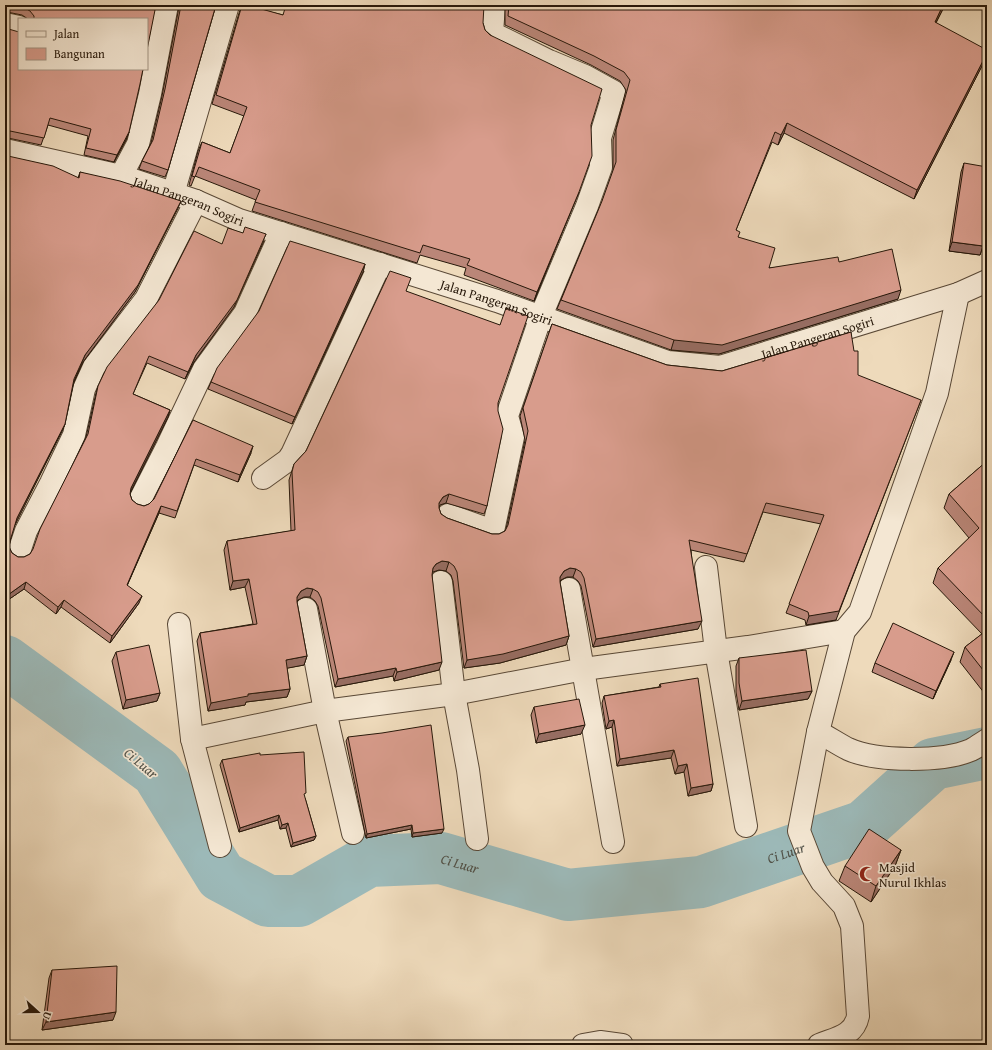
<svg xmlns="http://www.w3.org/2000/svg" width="992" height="1050" viewBox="0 0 992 1050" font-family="'Gentium Book Plus',serif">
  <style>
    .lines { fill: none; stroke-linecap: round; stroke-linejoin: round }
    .river { stroke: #9cb9b8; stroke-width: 52 }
    .minor-casing { stroke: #594836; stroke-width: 24 }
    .minor { stroke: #f4e7d3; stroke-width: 22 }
    .wall { fill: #ba8678; stroke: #27180a }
    .shaded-wall { fill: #976d62; stroke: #27180a }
    .building { fill: #d89c8c; stroke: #27180a }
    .labels { text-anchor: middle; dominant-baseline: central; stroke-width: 3.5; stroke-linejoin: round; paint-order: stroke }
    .street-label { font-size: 13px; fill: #27180a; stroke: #f4e7d3 }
    .poi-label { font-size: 13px; fill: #27180a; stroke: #f4e7d3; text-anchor: start }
    .water-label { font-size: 14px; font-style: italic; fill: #505047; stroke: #f4e7d3 }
  </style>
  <rect width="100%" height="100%" fill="#eedabb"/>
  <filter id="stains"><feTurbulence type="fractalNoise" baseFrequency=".005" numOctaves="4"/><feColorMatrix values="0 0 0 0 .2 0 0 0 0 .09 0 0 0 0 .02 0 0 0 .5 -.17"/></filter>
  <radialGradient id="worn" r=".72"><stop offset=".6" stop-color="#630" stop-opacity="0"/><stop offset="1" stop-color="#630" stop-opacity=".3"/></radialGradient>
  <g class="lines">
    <path class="river" id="s1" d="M5,661L157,772L221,876L268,901H299L369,861L441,858L568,895L701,882L864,826L933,764L987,753"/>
    <defs>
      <g id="minor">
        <polyline points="5,24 19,27"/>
        <path id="s2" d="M5,150L121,176L196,201L239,220L497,301L668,362L720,367L958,294L987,281"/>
        <polyline points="121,176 138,144 150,94 167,5"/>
        <polyline points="173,194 228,5"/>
        <polyline points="263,478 288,460 292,454 380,264"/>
        <polyline points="140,500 167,447 204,369 245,313 281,233"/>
        <polyline points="448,515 493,531 513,437 507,416 541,316 587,206 601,167 600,138 614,92 585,76 549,61 492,33 494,5"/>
        <polyline points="19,552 26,531 51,483 74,435 84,389 94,367 146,299 196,201"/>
        <polyline points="706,567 716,651 746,826"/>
        <polyline points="441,582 454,694 468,770 477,839"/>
        <polyline points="569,589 613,842"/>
        <polyline points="306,609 325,711 353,833"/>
        <polyline points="179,624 192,739 220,846"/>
        <path d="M818,732C828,737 838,744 848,749C876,762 943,762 971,750C977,747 982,743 987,740"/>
        <polyline points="192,739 325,711 454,694 584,669 748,647 844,631"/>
        <polyline points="583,1045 600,1042 622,1045"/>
        <path d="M819,1045C836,1038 854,1036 858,1016L852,926L844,906L822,882L813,867L799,831L818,732L844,631L860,612L937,393L958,294"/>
      </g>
    </defs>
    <use href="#minor" class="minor-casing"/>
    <use href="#minor" class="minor"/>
  </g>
  <g class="wall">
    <polygon points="5,5 156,5 147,19 28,19 22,15 7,12 5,12"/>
    <polygon points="179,5 216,5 168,170 165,177 139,169 142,161 151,143 162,96 179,7"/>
    <polygon points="242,5 283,15 483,23 485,30 591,125 575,201 534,301 464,275 466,268 420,255 417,263 252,211 256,200 195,176 191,186 189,185 198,151 202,142 230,153 244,116 212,104 239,13"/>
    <polygon points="505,5 945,5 936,23 985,60 914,199 784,133 778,145 772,142 736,230 738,237 769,268 839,262 898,299 719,354 671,350 557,309 602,202 613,171 613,140 626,90 620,81 591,65 505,25"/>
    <polygon points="5,28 129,132 126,140 114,162 84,155 88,136 48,125 41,145 8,138 5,138"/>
    <polygon points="5,161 78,178 80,172 178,208 135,292 83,362 74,382 65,424 62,431 15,524 10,541 9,547 12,553 18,557 24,557 30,554 33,550 86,437 96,393 98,386 222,244 264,241 234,307 194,362 185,379 147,363 133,394 170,410 168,417 131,491 130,494 132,500 137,504 144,506 149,504 154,499 193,420 251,453 238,482 194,465 175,518 159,513 127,586 139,603 110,643 61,607 56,614 24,589 5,602"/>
    <polygon points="964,163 983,246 980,255 949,251 961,172"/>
    <polygon points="365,264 363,272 292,424 208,389 211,382"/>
    <polygon points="406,291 498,403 487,506 484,514 446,503 440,505 439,508 441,514 447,518 492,534 499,534 505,531 506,529 525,440 520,416 552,324 667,365 722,371 851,332 836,620 806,625 805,620 786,613 821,524 763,512 744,562 691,550 698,629 593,647 581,586 578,581 573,577 567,577 561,580 560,582 569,636 566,645 500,663 464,668 453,581 451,575 446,571 439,570 433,572 432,574 439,670 394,681 393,676 335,687 318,606 315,601 310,597 304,597 298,600 297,602 307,656 304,665 287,668 290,689 287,697 246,702 245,705 208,711 197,641 200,633 253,624 245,587 230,590 224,550 227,541 291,531 289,480 294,464 306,451"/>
    <polygon points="987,461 987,692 985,694 960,662 965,647 982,634 933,583 938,568 969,538 944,508 949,494"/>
    <polygon points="116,652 160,693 157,701 123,709 112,661"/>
    <polygon points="739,658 812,691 808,699 739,710 736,692 736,666"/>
    <polygon points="951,660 933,699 872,672 875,663"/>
    <polygon points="660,684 713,784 711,791 688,796 684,772 675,774 671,758 617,766 612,727 606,729 602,703 604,696 659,687"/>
    <polygon points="534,707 581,734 536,743 531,715"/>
    <polygon points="348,737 442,833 412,837 411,829 366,838 346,741"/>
    <polygon points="260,755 305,798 316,836 314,840 291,847 286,828 280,829 278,820 239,832 220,765 222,760"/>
    <polygon points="901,850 895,866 871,902 839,881 845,866"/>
    <polygon points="52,970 113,1020 42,1030 49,978"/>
  </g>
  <g class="shaded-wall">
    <polygon points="5,5 10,5 7,12 5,12"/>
    <polygon points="943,5 945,5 931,32 935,22"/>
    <polygon points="987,53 985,60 914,199 917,190"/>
    <polygon points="787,123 784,133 778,145 781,135"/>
    <polygon points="10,131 8,138 5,138 5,132"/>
    <polygon points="129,132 126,140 114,162 117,155"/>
    <polygon points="579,192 575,201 534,301 537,292"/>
    <polygon points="181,201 178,208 135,292 83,362 72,386 85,355"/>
    <polygon points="266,234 234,307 194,362 185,379 188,372 196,355"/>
    <polygon points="952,242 983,246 980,255 949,251"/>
    <polygon points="365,264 363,272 292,424 295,417"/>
    <polygon points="901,290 898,299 719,354 671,350 674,340"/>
    <polygon points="921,400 836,620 806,625 809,616"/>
    <polygon points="170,410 168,417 129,495 131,488"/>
    <polygon points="65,424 62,431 15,525 17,518"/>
    <polygon points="253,446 251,453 238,482 240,475"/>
    <polygon points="449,494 446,503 440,505 436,511 439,503 443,497"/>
    <polygon points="161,506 159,513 124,592 127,585"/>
    <polygon points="442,561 449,562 446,571 439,570 433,572 430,577 433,568 436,564"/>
    <polygon points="570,568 576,569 573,577 567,577 561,580 557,585 560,577 564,571"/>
    <polygon points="249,579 245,587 230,590 233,581"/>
    <polygon points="26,582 24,589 5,602 5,597"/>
    <polygon points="307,588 313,589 310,597 304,597 298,600 294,605 297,597 301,591"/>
    <polygon points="142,596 139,603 110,643 112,636"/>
    <polygon points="64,600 61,607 56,614 58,607"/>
    <polygon points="702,621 698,629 593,647 596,639"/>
    <polygon points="569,636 566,645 500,663 464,668 467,660"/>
    <polygon points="954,652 951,660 933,699 936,691"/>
    <polygon points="307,656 304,665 283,669 286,660"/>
    <polygon points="442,662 439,670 394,681 397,672"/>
    <polygon points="396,668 393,676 335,687 338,679"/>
    <polygon points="290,689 287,697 246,702 245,705 208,711 211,703 248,694"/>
    <polygon points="812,691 808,699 739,710 742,701"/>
    <polygon points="160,693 157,701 123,709 126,700"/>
    <polygon points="614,720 612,727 606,729 609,721"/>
    <polygon points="585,725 581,734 536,743 539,734"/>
    <polygon points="674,750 671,758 617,766 620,759"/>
    <polygon points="687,764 684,772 675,774 678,766"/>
    <polygon points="713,784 711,791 688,796 691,788"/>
    <polygon points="279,815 278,820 239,832 240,828"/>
    <polygon points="288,823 286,828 280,829 282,825"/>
    <polygon points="412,825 411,829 366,838 367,834"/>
    <polygon points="444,829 442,833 412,837 413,833"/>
    <polygon points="316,836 314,840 291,847 293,843"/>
    <polygon points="901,850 895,866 871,902 876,886"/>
    <polygon points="116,1012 113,1020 42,1030 46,1022"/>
  </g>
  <g class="building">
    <polygon points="12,5 156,5 147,50 147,19 34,19 34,16 30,11 25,8"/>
    <polygon points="181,5 216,5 168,170 142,161 153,140 165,89"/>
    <polygon points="242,5 247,5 283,15 286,5 484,5 483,23 485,30 490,35 602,89 591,125 592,156 579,192 537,292 467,265 470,259 423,245 420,253 255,202 260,190 199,167 195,177 192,176 202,142 230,153 247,107 216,95"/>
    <polygon points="509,5 943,5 935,22 987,50 987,53 917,190 787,123 781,135 775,132 736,230 740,232 738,237 775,248 769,268 838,257 839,262 892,249 901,290 722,345 674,340 561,300 602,201 616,162 616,130 630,80 624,72 594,56 508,16"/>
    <polygon points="5,28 19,32 19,69 143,69 140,84 129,132 117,155 86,148 91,129 50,118 44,138 10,131 5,132"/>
    <polygon points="8,156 53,166 79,178 80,172 120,181 181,201 138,285 85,355 74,379 65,424 17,518 10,541 9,547 12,553 18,557 24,557 30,554 33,549 40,529 88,434 98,386 107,367 159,300 194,231 222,244 228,228 243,233 245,227 266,234 237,300 196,355 188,372 149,356 133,394 170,410 131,488 130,494 132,500 137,504 144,506 149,504 154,499 193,420 253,446 240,475 196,459 177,511 161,506 127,585 142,596 112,636 64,600 58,607 26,582 5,597 5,161"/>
    <polygon points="964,163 987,167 987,221 983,246 952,242"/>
    <polygon points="290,241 365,264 295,417 211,382 217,368 259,311"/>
    <polygon points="390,271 411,278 406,291 500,325 506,308 528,316 498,403 498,411 503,429 487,506 449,494 443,497 439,503 439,508 441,514 447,518 492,534 499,534 505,531 508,525 528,431 523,408 552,324 667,365 722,371 851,332 854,351 858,351 858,375 921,400 839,611 809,616 808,612 789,604 824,515 766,503 747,554 689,540 702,621 596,639 584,578 581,572 576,569 570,568 564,571 560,577 560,582 569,636 503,654 467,660 457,572 454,566 449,562 442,561 436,564 433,568 432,575 442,662 397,672 396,668 338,679 321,598 318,592 313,589 307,588 301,591 297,597 297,602 307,656 286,660 290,689 248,694 248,696 211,703 200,633 257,624 249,579 233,581 227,541 295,530 292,472 294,464 306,451"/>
    <polygon points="987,461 987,619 938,568 979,528 949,494"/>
    <polygon points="893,623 954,652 936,691 875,663"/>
    <polygon points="987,630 987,675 965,647"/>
    <polygon points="149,645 160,693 126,700 116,652"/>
    <polygon points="806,650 812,691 742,701 739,683 739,658"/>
    <polygon points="698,678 713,784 691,788 687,764 678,766 674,750 620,759 614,720 609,721 604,696 661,687 660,684"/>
    <polygon points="579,699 585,725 539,734 534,707"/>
    <polygon points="431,725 444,829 413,833 412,825 367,834 348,737 382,733"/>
    <polygon points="304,752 306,793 304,794 316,836 293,843 288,823 282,825 279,815 240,828 222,760 260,753 260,755"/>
    <polygon points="869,829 901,850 876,886 845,866"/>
    <polygon points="117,966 116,1012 46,1022 52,970"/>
  </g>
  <defs>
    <symbol id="mosque-bare" viewBox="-9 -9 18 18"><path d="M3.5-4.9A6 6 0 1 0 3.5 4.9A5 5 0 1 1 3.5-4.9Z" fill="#8f2418" stroke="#f4e7d3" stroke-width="2.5" paint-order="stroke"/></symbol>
  </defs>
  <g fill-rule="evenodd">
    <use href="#mosque-bare" x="856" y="863" width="22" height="22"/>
  </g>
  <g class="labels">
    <g class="street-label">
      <text stroke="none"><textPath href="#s2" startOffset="191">Jalan Pangeran Sogiri</textPath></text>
      <text stroke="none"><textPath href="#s2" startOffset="515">Jalan Pangeran Sogiri</textPath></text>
      <text stroke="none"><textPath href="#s2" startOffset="851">Jalan Pangeran Sogiri</textPath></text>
    </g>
    <g class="poi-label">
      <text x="879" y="867">Masjid<tspan x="879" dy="15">Nurul Ikhlas</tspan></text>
    </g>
    <g class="water-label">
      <text transform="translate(141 763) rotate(40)">Ci Luar</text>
      <text stroke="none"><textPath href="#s1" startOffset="903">Ci Luar</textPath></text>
      <text stroke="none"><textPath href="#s1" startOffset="567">Ci Luar</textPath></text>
    </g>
  </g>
  <rect width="992" height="1050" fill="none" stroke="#eedabb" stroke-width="20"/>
  <rect x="6" y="6" width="980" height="1038" fill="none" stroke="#27180a" stroke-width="2"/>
  <rect x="10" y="10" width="972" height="1030" fill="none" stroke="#27180a"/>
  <rect x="18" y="18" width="130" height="52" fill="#f4e7d3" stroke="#a29483"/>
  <rect x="26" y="31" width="20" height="6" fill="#f4e7d3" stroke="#a29483"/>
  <text x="54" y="38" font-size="12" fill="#27180a">Jalan</text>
  <rect x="26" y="48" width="20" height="12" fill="#d89c8c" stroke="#a29483"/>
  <text x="54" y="58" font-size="12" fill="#27180a">Bangunan</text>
  <g transform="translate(38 1012) rotate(111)" stroke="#f4e7d3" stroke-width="3" paint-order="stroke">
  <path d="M0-3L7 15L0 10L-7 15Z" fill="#27180a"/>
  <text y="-6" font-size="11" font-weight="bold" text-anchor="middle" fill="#27180a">U</text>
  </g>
  <rect width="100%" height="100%" filter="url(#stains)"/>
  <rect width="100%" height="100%" fill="url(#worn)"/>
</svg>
